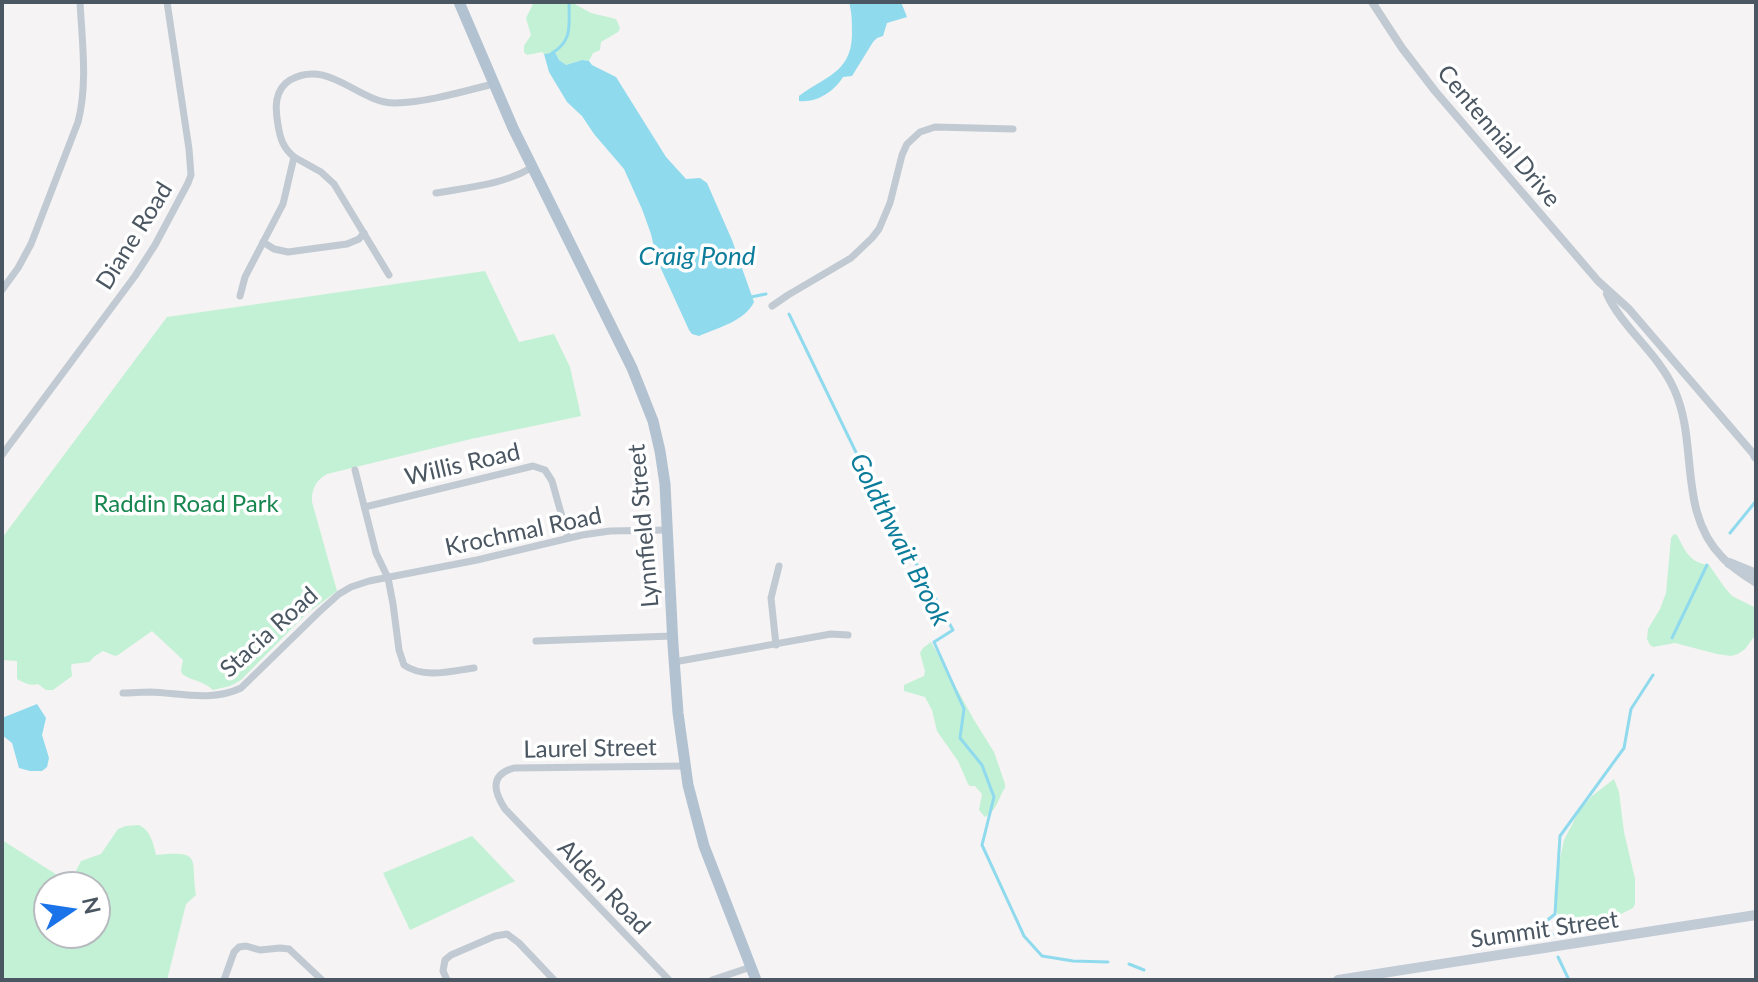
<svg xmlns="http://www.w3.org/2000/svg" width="1758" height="982" viewBox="0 0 1758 982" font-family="Lato,sans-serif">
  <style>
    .green { fill: #c3f1d5; fill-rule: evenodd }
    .water { fill: #90daee }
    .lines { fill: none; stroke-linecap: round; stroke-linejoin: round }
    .stream { stroke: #90daee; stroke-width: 3 }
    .minor { stroke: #c1cad2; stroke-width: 7 }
    .tertiary { stroke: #c1cad2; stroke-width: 8 }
    .secondary { stroke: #c1cbd6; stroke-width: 10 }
    .primary { stroke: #b3c2d1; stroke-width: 11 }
    .labels { text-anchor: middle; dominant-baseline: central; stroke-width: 7; stroke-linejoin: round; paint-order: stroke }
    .street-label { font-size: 24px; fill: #4a5661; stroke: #fff }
    .park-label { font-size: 24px; fill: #17864f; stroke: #fff }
    .water-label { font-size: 26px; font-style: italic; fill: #0c7c9b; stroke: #fff }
  </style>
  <rect width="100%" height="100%" fill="#f5f3f3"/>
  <g class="green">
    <polygon points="534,2 571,2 591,13 616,19 620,28 618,32 601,42 600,50 593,53 589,61 582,60 566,65 559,60 555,52 544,54 542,52 527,55 524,52 524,46 531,35 526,18"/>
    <path d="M485,271L519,342L554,334L570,367L581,416L471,439L327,474C316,480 311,490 312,502L337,591L305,615L241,680L230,686L213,690C204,681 192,681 182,674L181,670L183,660L152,631L118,655L115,656L103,651L95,656L89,662L72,664L71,666L72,676L53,690H46L38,684C30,686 24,683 17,679V661L2,660V538L167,317Z"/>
    <path d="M1674,534L1677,535C1685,551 1690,563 1709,565L1725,588L1732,596L1756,608V634L1745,649L1738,654L1731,656L1717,654L1675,643L1653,647L1650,645L1647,639L1648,629L1660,609L1666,593L1671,538Z"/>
    <path d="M931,642L974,720L994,752L1005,784V788C998,798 997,811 985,817L979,810L982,794L975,786H970L968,784L958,761L937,731L932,710L925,697L904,691V685L924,676L925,671L920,653L923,648Z"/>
    <polygon points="1614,779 1619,792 1624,832 1635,879 1635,904 1633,908 1621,914 1579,921 1577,929 1557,935 1560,918 1554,907 1555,884 1564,840 1579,811 1592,796"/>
    <path d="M139,825C151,831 153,843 156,855C204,850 190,859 196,895L186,904L167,980H2V840L73,885L77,882L76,871L81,861L101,854L118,829L126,826ZM48,886H96V934H48Z"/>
    <polygon points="472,836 515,881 410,930 383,873"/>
  </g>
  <g class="water">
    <path d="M849,2H901L907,17L887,23L883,36L877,38L873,42L852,76L843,77C834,92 816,103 799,101V96C825,76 851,73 852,35C852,23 852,13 849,2Z"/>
    <path d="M555,52L559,60L566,65L582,60L589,61L592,65L616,77L666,157L686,179L700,178L707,183L732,240L754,302C745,321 717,328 699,336L692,334L689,330L657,260L651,234L642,209L624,169L594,134L582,116L567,102L549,72L544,54Z"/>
    <polygon points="37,704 46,718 42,735 49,758 47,767 42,771 30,771 19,768 12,743 2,735 2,718"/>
  </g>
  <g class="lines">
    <g class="stream">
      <path d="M552,54V53C573,41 569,24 569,2"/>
      <polyline points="751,297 766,294"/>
      <polyline points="789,314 866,473 953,630 934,642 964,709 960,738 982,765 994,797 982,845 1024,936 1042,956 1073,961 1108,962"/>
      <polyline points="1730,533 1756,501"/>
      <polyline points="1672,638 1707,565"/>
      <polyline points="1553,935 1545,929 1544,923 1555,914 1560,836 1624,748 1631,709 1653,675"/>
      <polyline points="1558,957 1569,980"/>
      <polyline points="1129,964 1144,970"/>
    </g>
    <g class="minor">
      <polyline points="294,157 321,172 334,184 389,275"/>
      <path d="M436,193C470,187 502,185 533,167"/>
      <polyline points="263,242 274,249 288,252 347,244 359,239 364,233"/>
      <path d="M2,290L18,268L31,244L78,122C88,84 82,41 80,2"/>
      <path d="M240,296L245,277L283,204L294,157C283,148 280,138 278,125C275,108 274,90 290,80C329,58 358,103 395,103C428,102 461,92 493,84"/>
      <polyline points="772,306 788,295 851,258 872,238 879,229 890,203 902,155 907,144 920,132 935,127 1013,129"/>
      <polyline points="2,455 135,276 155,245 188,183 191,175 189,149 167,2"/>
      <path d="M355,470L376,553L388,578L393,604L399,650L404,665C424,679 451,671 474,668"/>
      <polyline points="365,507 533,466 545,470 552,481 568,538"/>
      <polyline points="536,641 672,636"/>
      <polyline points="776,645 771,598 779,566"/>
      <polyline points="674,662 831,634 848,635"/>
      <path d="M123,693C132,693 141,692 150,692C180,693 212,702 241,688L319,612L339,594L351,587L369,581L477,560L582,535L610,531L668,530"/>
      <polyline points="224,980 234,952 239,947 246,946 260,950 280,948 289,949 322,980"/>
      <polyline points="447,980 443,971 445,960 451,955 495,936 507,934 519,943 554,980"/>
      <path d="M669,980L505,809C494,792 489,775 514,768L685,766"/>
      <polyline points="712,980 751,967"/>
    </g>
    <g class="tertiary">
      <polyline points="1372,2 1402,48 1435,91 1598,281 1629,309 1756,457"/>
      <path d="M1607,294C1623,329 1658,353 1674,389C1699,443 1677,511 1722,557C1731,567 1744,575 1756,583"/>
    </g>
    <g class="secondary">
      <polyline points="1755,455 1756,457"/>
      <polyline points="1729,563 1756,574"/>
      <polyline points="1338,980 1756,915"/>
    </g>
    <polyline class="primary" points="459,2 513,128 632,368 653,421 660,451 665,484 673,645 678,713 688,785 704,846 756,980"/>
  </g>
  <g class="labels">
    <g class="street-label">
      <text transform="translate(1500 135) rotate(50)">Centennial Drive</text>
      <text transform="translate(133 235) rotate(-58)">Diane Road</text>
      <text transform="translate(462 463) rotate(-13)">Willis Road</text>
      <text transform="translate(642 526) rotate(-95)">Lynnfield Street</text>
      <text transform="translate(523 530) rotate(-12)">Krochmal Road</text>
      <text transform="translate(268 631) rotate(-42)">Stacia Road</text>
      <text transform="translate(590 747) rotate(-1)">Laurel Street</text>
      <text transform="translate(605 886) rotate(46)">Alden Road</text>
      <text transform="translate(1544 928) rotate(-8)">Summit Street</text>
    </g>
    <g class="park-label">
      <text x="186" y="502">Raddin Road Park</text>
    </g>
    <g class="water-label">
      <text x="697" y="255">Craig Pond</text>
      <text transform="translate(901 539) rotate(63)">Goldthwait Brook</text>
    </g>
  </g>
  <rect width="1758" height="982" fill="none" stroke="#4a5661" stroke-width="8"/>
  <g transform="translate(72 910) rotate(77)"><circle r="38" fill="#ffffff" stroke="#b7bbc0" stroke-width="2"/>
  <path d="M0-6L14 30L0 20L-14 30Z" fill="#1a73e8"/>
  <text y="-12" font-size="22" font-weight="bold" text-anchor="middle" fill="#4a5661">N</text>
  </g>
</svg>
